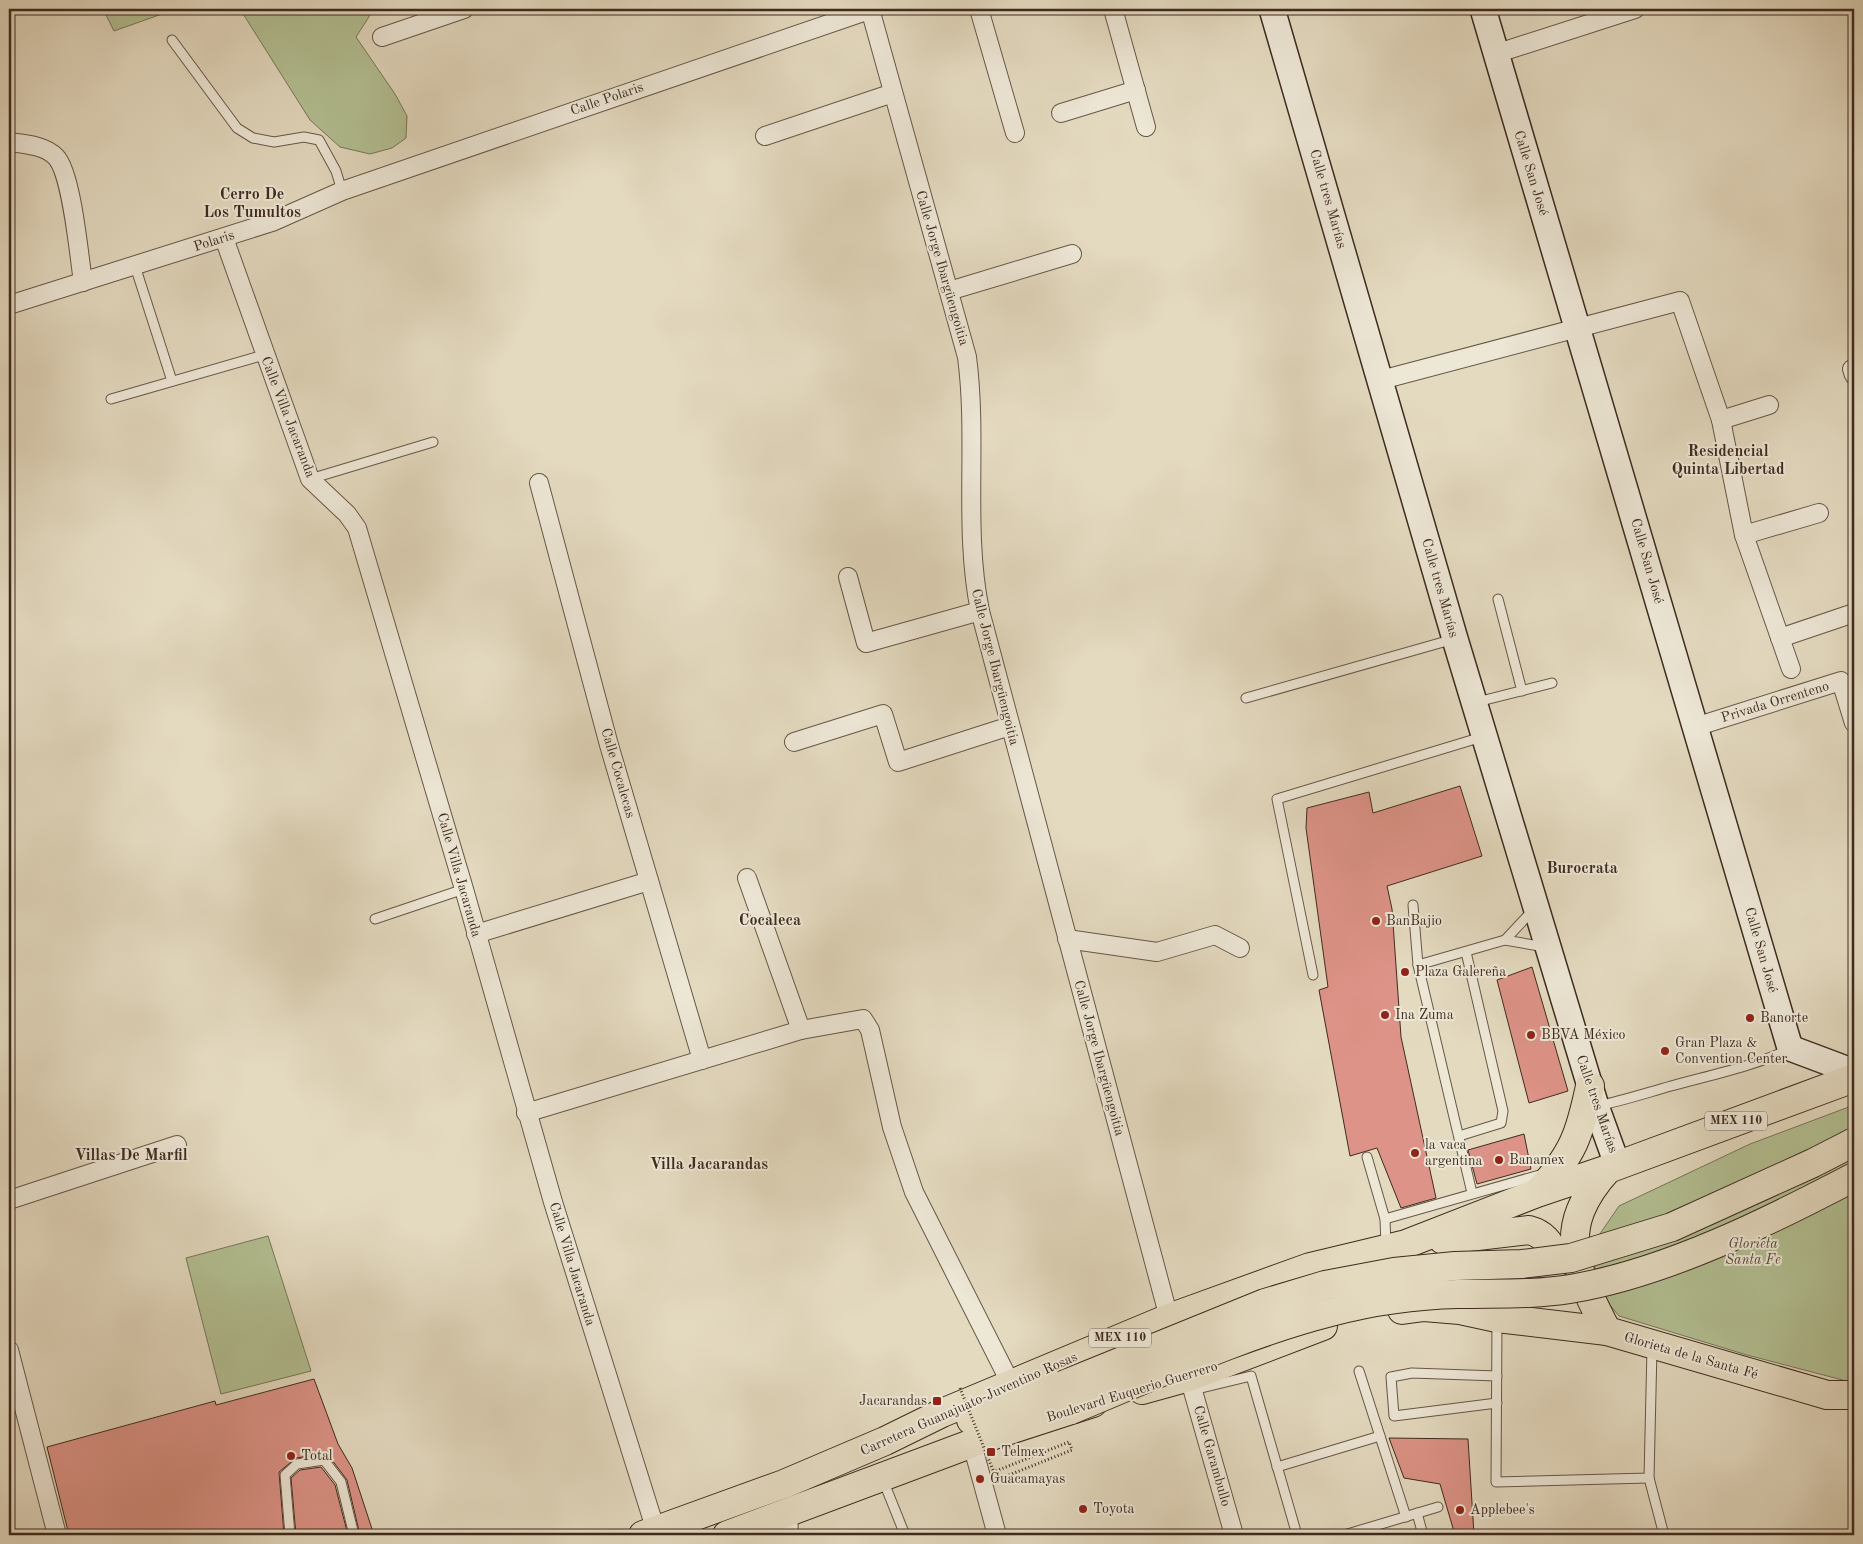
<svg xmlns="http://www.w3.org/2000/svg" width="1863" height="1544" viewBox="0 0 1863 1544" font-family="'Old Standard TT',serif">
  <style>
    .green { fill: #b3c093; stroke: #787659 }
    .building { fill: #dd9387; stroke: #3e2b1f }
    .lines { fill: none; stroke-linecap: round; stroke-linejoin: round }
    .lane-casing { stroke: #685747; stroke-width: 11 }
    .street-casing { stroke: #685747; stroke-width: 20 }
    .secondary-casing { stroke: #3e2b1f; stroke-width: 28 }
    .primary-casing { stroke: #3e2b1f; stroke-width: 30 }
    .path { stroke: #3e2b1f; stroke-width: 3; stroke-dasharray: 1 2.5; stroke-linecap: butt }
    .lane { stroke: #ede7d6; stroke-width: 9 }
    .street { stroke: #ede7d6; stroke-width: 18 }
    .secondary { stroke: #ede7d6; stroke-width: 25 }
    .primary { stroke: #e4dac0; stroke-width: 28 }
    .primary-bridge-casing { stroke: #3e2b1f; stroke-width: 30; stroke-linecap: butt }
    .path-bridge { stroke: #3e2b1f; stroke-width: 3; stroke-dasharray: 1 2.5; stroke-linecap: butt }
    .primary-bridge { stroke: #e4dac0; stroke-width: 28 }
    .poi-dot { fill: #8f2418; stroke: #ede7d6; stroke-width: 2 }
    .labels { text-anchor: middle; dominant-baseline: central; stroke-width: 4; stroke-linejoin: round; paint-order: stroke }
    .shield { fill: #ede7d6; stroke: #726356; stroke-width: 1 }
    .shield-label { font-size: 12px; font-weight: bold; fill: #3e2b1f }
    .street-label { font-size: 14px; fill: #3e2b1f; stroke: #ede7d6 }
    .poi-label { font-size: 14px; fill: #3e2b1f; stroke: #ede7d6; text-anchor: start }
    .park-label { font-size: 14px; font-style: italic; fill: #554936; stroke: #ede7d6 }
    .quarter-label { font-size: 16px; font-weight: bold; fill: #3e2b1f; stroke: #ede7d6 }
  </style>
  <rect width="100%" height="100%" fill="#e4dac0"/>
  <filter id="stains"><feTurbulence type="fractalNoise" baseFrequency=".004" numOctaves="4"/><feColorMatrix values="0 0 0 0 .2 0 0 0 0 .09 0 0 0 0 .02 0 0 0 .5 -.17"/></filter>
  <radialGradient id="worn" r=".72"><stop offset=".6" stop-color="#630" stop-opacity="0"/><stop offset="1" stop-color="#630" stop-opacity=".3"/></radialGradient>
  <g class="green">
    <polygon points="103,9 176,9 114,31"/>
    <polygon points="240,9 374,9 356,37 395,94 407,116 406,138 392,148 370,154 340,147 310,120"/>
    <polygon points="1854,1105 1854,1383 1747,1355 1619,1316 1600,1293 1591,1247 1619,1206 1750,1144"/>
    <polygon points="268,1236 311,1371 221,1394 186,1258"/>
  </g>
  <g class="building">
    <polygon points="1460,786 1482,856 1387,886 1392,909 1401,1037 1436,1198 1401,1208 1377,1148 1350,1156 1319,990 1328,987 1306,828 1307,808 1369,792 1373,813"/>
    <polygon points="1532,967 1568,1091 1529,1103 1497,980"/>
    <polygon points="1524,1134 1531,1169 1477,1184 1468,1150"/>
    <polygon points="314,1379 338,1444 352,1468 374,1535 360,1535 347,1480 329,1456 324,1454 296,1458 279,1472 284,1535 69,1535 47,1447 215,1401 216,1405"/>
    <polygon points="1389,1438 1468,1439 1474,1535 1455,1535 1440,1484 1404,1478"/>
    <polygon points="321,1467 335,1485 348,1535 296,1535 291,1478 300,1470"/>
  </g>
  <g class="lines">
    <defs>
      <g id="lane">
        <polyline points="172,40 237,128 253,138 274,142 304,137 319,140 336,171 342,191"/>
        <polyline points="135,266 172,381"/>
        <polyline points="111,399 264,355"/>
        <polyline points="310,479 433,442"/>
        <polyline points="1498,599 1522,691"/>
        <polyline points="1246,698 1454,639"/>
        <polyline points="1477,702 1552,683"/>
        <polyline points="1413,905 1418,965 1472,1193"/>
        <polyline points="375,919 464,889"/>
        <polyline points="1505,940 1534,909"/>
        <polyline points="1418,965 1505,940 1545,947"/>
        <polyline points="1313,975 1277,799 1482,737"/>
        <path d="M1597,1106C1622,1101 1646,1093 1671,1086C1711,1075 1752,1067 1790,1049"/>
        <polyline points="1459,1136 1501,1123 1503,1111 1466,952"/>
        <polyline points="1367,1157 1385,1219 1386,1246"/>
        <polyline points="1385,1219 1543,1174"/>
        <polyline points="1497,1321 1496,1482 1649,1478 1652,1348"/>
        <polyline points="1359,1371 1406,1517"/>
        <polyline points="1193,1390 1251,1376 1297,1535"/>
        <polyline points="1497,1403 1394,1416 1391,1377 1412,1373 1497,1376"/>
        <polyline points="1277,1467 1380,1436"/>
        <polyline points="1649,1478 1664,1535"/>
        <polyline points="883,1480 905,1535"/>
        <polyline points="1417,1513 1423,1535"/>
        <polyline points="290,1535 285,1475 297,1464 324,1460 341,1482 354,1535"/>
        <polyline points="1344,1535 1438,1507"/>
      </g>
      <g id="street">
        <path d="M870,9L967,357C978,441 963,528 980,611L1169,1318"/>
        <polyline points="979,9 1015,133"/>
        <polyline points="1113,9 1146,127"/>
        <polyline points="382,37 464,9"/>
        <polyline points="1495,54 1635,9"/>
        <polyline points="1061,113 1136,90"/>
        <polyline points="765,136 893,93"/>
        <path d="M9,142C24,144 45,145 56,157C72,174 79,256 83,282"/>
        <polyline points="224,238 310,479 347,514 357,528 464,889 553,1202 656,1531"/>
        <polyline points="949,291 1072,254"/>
        <polyline points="9,305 272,222 342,191 872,9"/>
        <polyline points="1852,369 1854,375"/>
        <polyline points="1381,380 1680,301 1721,420 1744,535 1791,669"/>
        <polyline points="1721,420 1769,405"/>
        <polyline points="539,483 609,745 702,1060"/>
        <polyline points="1744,535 1819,513"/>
        <polyline points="848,577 866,643 980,611"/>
        <polyline points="1780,638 1854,613"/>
        <polyline points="1695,727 1841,681 1854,723"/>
        <polyline points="794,742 883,714 898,762 1010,726"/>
        <polyline points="747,878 801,1030"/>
        <polyline points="476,934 649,881"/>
        <polyline points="1067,939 1157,952 1215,935 1240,948"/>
        <polyline points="526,1113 801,1030 863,1019 870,1030 892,1127 914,1192 1011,1384"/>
        <polyline points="9,1200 177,1145"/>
        <polyline points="9,1350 57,1535"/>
        <polyline points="1189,1377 1234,1535"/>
        <polyline points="972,1444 997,1535"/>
        <polyline points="788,1514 789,1535"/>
      </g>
      <g id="secondary">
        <polyline points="1272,9 1455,639 1596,1106 1617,1164"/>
        <polyline points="1483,9 1790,1048 1854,1072"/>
      </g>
      <g id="primary">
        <path d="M1538,1192C1573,1155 1580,1134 1590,1086"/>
        <path d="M1443,1240L1529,1230C1556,1237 1562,1267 1540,1284C1533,1290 1523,1292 1514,1294"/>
        <polyline points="1402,1310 1424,1307 1460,1310 1497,1318 1607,1331 1827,1395 1854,1395"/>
        <path d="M1607,1331C1575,1269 1554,1228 1608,1169L1854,1078"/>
        <polyline points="1142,1390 1189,1377 1323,1326"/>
        <polyline points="971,1420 1063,1385"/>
        <polyline points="643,1535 784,1484 885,1441 942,1413 1169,1318 1310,1267 1406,1244 1537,1193 1608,1169"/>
        <polyline points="727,1535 997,1434 1093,1403"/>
      </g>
    </defs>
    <use href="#lane" class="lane-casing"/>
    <use href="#street" class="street-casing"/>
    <use href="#secondary" class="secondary-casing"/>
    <use href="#primary" class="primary-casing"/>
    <polyline class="path" points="996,1471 1069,1442 1072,1450 999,1479"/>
    <use href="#lane" class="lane"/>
    <use href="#street" class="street"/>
    <use href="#secondary" class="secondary"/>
    <use href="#primary" class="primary"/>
    <defs>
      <g id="primary-bridge">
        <polyline points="1063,1385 1265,1303 1325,1285 1394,1272 1455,1266 1522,1264 1571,1258 1672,1227 1813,1163 1854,1142"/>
        <path d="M1071,1410C1154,1376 1244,1334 1331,1312C1372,1301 1415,1295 1458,1294C1496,1293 1532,1295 1570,1289C1666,1273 1768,1222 1854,1177"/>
      </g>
    </defs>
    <use href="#primary-bridge" class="primary-bridge-casing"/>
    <polyline class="path-bridge" points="960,1388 997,1480"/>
    <use href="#primary-bridge" class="primary-bridge"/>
  </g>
  <g class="poi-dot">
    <circle cx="1376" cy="921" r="5"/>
    <circle cx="1405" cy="972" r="5"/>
    <circle cx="1385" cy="1015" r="5"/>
    <circle cx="1750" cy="1018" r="5"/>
    <circle cx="1531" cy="1035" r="5"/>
    <circle cx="1665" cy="1051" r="5"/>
    <circle cx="1415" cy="1153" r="5"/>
    <circle cx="1499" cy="1160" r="5"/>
    <rect x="932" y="1396" width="10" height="10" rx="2.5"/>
    <rect x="986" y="1447" width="10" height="10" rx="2.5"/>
    <circle cx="291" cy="1456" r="5"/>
    <circle cx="980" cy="1479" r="5"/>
    <circle cx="1083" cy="1509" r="5"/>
    <circle cx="1460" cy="1510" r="5"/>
  </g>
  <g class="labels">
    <g class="shield">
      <rect x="1705" y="1111.5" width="62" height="19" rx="4"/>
      <rect x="1089" y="1328.5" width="62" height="19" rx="4"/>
    </g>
    <g class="shield-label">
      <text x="1736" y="1121">MEX 110</text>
      <text x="1120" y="1338">MEX 110</text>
    </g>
    <g class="street-label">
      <text transform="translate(607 99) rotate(-19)">Calle Polaris</text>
      <text transform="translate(1531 173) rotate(73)">Calle San José</text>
      <text transform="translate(1328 199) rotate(74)">Calle tres Marías</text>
      <text transform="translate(214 241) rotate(-18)">Polaris</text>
      <text transform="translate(942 268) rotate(74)">Calle Jorge Ibargüengoitia</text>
      <text transform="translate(288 417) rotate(69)">Calle Villa Jacaranda</text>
      <text transform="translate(1647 561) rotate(74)">Calle San José</text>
      <text transform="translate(1440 588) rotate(74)">Calle tres Marías</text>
      <text transform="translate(995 667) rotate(76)">Calle Jorge Ibargüengoitia</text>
      <text transform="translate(1775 702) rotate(-17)">Privada Orrenteno</text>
      <text transform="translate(618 773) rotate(74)">Calle Cocalecas</text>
      <text transform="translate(459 875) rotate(74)">Calle Villa Jacaranda</text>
      <text transform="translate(1761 950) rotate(74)">Calle San José</text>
      <text transform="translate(1099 1058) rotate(75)">Calle Jorge Ibargüengoitia</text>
      <text transform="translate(1597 1104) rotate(71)">Calle tres Marías</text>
      <text transform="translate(572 1264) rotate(73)">Calle Villa Jacaranda</text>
      <text transform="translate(1691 1356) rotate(16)">Glorieta de la Santa Fé</text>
      <text transform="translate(1132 1392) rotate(-17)">Boulevard Euquerio Guerrero</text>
      <text transform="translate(969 1404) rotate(-24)">Carretera Guanajuato-Juventino Rosas</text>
      <text transform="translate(1212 1456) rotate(74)">Calle Garambullo</text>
    </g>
    <g class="poi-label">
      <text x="1386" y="921">BanBajio</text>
      <text x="1415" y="972">Plaza Galereña</text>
      <text x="1395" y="1015">Ina Zuma</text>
      <text x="1760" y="1018">Banorte</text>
      <text x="1541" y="1035">BBVA México</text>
      <text x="1675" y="1043">Gran Plaza &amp;<tspan x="1675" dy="16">Convention Center</tspan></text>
      <text x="1425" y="1145">la vaca<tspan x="1425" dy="16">argentina</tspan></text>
      <text x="1509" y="1160">Banamex</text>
      <text x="927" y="1401" text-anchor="end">Jacarandas</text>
      <text x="1001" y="1452">Telmex</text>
      <text x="301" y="1456">Total</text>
      <text x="990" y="1479">Guacamayas</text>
      <text x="1093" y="1509">Toyota</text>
      <text x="1470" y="1510">Applebee's</text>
    </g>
    <g class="park-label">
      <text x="1753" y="1244">Glorieta<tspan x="1753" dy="16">Santa Fe</tspan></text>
    </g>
    <g class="quarter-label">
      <text x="252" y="195">Cerro De<tspan x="252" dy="18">Los Tumultos</tspan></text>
      <text x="1728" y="452">Residencial<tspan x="1728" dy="18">Quinta Libertad</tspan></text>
      <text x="1582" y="869">Burocrata</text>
      <text x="770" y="921">Cocaleca</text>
      <text x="131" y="1156">Villas De Marfil</text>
      <text x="709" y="1165">Villa Jacarandas</text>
    </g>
  </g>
  <rect width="1863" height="1544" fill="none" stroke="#e4dac0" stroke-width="30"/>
  <rect x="10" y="10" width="1843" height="1524" fill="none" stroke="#3e2b1f" stroke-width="2.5"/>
  <rect x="15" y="15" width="1833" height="1514" fill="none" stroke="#3e2b1f"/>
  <rect width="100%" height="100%" filter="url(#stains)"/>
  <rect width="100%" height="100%" fill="url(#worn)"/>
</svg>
